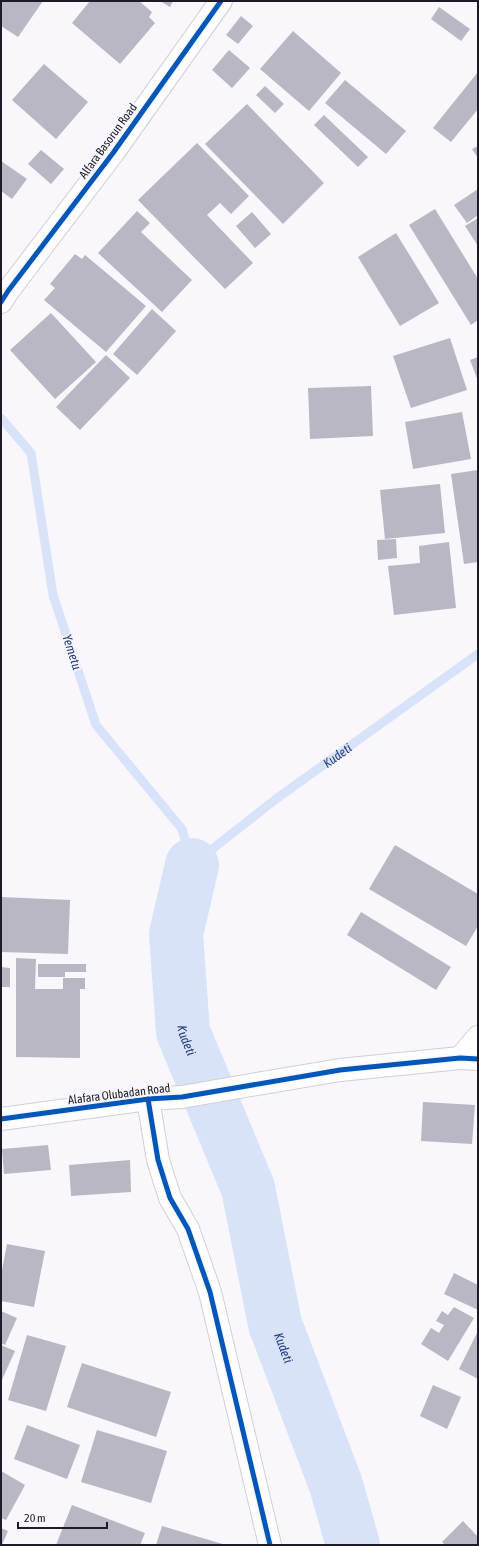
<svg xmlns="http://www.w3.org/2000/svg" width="479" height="1546" viewBox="0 0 479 1546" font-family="'Asap Condensed',sans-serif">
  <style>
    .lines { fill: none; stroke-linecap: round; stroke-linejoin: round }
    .stream { stroke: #d8e3fa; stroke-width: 9 }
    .river { stroke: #d8e3fa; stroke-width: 54 }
    .building { fill: #b8b7c3 }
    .minor-casing { stroke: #d1ced6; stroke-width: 24 }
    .tertiary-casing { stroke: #d1ced6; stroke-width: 24 }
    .minor { stroke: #fefeff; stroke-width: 22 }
    .tertiary { stroke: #fefeff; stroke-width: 22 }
    .cycleway-casing { stroke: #f8f6fd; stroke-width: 8 }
    .cycleway { stroke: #0057b8; stroke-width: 5 }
    .labels { text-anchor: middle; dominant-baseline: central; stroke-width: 4; stroke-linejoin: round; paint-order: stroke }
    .street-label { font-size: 12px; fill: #1e1a26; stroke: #f8f6fd }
    .water-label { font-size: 13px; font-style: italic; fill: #28427f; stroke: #f8f6fd }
  </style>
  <rect width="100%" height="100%" fill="#f9f7fc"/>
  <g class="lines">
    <path class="stream" id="s1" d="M1,418L31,453L53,595L96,725L182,829L192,865L276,799L478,654"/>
    <path class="river" id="s2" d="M192,865L176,934L183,1032L248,1188L275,1324L336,1485L353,1545"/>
  </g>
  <g class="building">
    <polygon points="1,1 43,1 18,37 1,26"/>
    <polygon points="90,1 139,1 152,12 149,17 155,23 120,64 72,23"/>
    <polygon points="160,1 173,1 170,7"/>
    <polygon points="439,7 470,29 461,41 431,19"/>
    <polygon points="241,16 253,26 238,44 226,35"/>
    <polygon points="293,31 341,73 309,111 260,69"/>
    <polygon points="229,50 250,68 232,88 212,70"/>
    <polygon points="44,64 88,102 56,139 12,100"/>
    <polygon points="478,72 478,109 451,142 433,128"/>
    <polygon points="345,80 406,131 386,154 325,103"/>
    <polygon points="265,86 284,104 275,113 256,95"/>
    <polygon points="247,104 324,183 283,224 205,144"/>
    <polygon points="324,115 368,157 358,167 314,125"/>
    <polygon points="197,143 249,196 231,214 220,203 207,215 253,263 225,289 138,200"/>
    <polygon points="478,146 478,158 472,149"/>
    <polygon points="41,150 64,169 51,184 28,164"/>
    <polygon points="1,161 27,179 12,199 1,191"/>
    <polygon points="478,189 478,215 467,223 454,205"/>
    <polygon points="435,209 478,279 478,320 471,325 409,225"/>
    <polygon points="137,211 150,223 141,232 192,280 162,312 98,253"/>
    <polygon points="252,212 271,234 255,248 236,226"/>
    <polygon points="478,218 478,246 465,226"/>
    <polygon points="396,233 439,303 400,326 358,257"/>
    <polygon points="75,254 82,259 85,255 146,306 106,352 44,300 55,288 50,284"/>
    <polygon points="152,309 176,331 137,375 113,354"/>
    <polygon points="51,313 96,362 55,399 10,350"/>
    <polygon points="450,338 467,390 411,408 393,356"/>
    <polygon points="106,355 130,378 80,430 56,407"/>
    <polygon points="478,357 478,381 470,360"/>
    <polygon points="371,386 373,436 310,439 308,388"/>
    <polygon points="462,412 471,459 413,469 405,422"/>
    <polygon points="478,470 478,562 464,564 451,474"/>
    <polygon points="440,484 445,533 385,539 380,490"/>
    <polygon points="396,539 397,558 378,560 377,540"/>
    <polygon points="449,542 456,608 394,615 388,566 420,563 419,546"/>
    <polygon points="395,845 478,894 478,926 466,946 369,889"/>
    <polygon points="1,897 70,900 68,954 1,952"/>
    <polygon points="361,912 451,967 436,990 347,935"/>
    <polygon points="16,958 36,959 35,989 63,989 63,978 85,978 85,989 80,989 80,1058 16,1057"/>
    <polygon points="38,964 86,964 86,972 65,972 65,977 38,977"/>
    <polygon points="1,967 10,968 10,987 1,987"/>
    <polygon points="423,1102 475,1105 472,1144 421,1141"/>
    <polygon points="48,1145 51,1170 4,1174 2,1149"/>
    <polygon points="130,1160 131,1192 71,1196 69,1165"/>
    <polygon points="7,1244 45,1251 34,1307 1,1301 1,1275"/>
    <polygon points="454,1273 478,1285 478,1310 444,1294"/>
    <polygon points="454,1307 474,1318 448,1361 421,1344 431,1328 439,1333 444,1325 436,1321 442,1311 448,1315"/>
    <polygon points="1,1311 17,1318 5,1345 1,1343"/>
    <polygon points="478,1331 478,1379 459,1369"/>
    <polygon points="27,1335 66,1346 46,1411 8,1400"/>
    <polygon points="1,1345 15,1351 1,1382"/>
    <polygon points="82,1363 171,1392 156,1437 67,1407"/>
    <polygon points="433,1385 461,1397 447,1429 420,1416"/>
    <polygon points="27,1425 80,1445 67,1479 14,1459"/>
    <polygon points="97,1430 167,1451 151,1503 81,1482"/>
    <polygon points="1,1471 25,1485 6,1520 1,1518"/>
    <polygon points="72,1505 145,1533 140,1545 56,1545"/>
    <polygon points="463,1521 478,1537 478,1545 445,1545 442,1542"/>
    <polygon points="162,1526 226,1545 156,1545"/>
    <polygon points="1,1528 8,1531 2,1545 1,1545"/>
  </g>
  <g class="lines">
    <defs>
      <g id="minor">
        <polyline points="460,1058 478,1037"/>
        <polyline points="239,1087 340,1070 460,1058 478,1059"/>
        <polyline points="148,1099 158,1160 170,1198 188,1229 210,1292 270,1545"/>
      </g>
      <g id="tertiary">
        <polyline points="1,302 8,291 113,153 221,1"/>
        <polyline points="1,1119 148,1099 182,1097 239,1087"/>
      </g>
    </defs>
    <use href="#minor" class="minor-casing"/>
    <use href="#tertiary" class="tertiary-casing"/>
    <use href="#minor" class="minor"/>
    <use href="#tertiary" class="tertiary"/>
    <defs>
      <g id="cycleway">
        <polyline points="1,302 8,291 113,153 221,1"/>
        <polyline points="148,1099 158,1160 170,1198 188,1229 210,1292 270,1545"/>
        <polyline points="1,1119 148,1099 182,1097 340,1070 460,1058 478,1059"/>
      </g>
    </defs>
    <use href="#cycleway" class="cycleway-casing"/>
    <use href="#cycleway" class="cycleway"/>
  </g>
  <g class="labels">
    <g class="street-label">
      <text transform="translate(108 141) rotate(-54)">Alfara Basorun Road</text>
      <text transform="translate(119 1094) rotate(-7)">Alafara Olubadan Road</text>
    </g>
    <g class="water-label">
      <text transform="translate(72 652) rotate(72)">Yemetu</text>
      <text stroke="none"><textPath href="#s1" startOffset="681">Kudeti</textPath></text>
      <text stroke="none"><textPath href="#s2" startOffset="178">Kudeti</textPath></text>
      <text stroke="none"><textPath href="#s2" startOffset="502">Kudeti</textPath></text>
    </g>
  </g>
  <rect width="479" height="1546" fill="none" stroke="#1e1a26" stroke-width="4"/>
  <path d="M18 1522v6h89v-6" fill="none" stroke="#1e1a26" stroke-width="2"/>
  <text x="24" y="1522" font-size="12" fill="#1e1a26" stroke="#f8f6fd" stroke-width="3" paint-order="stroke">20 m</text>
</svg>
